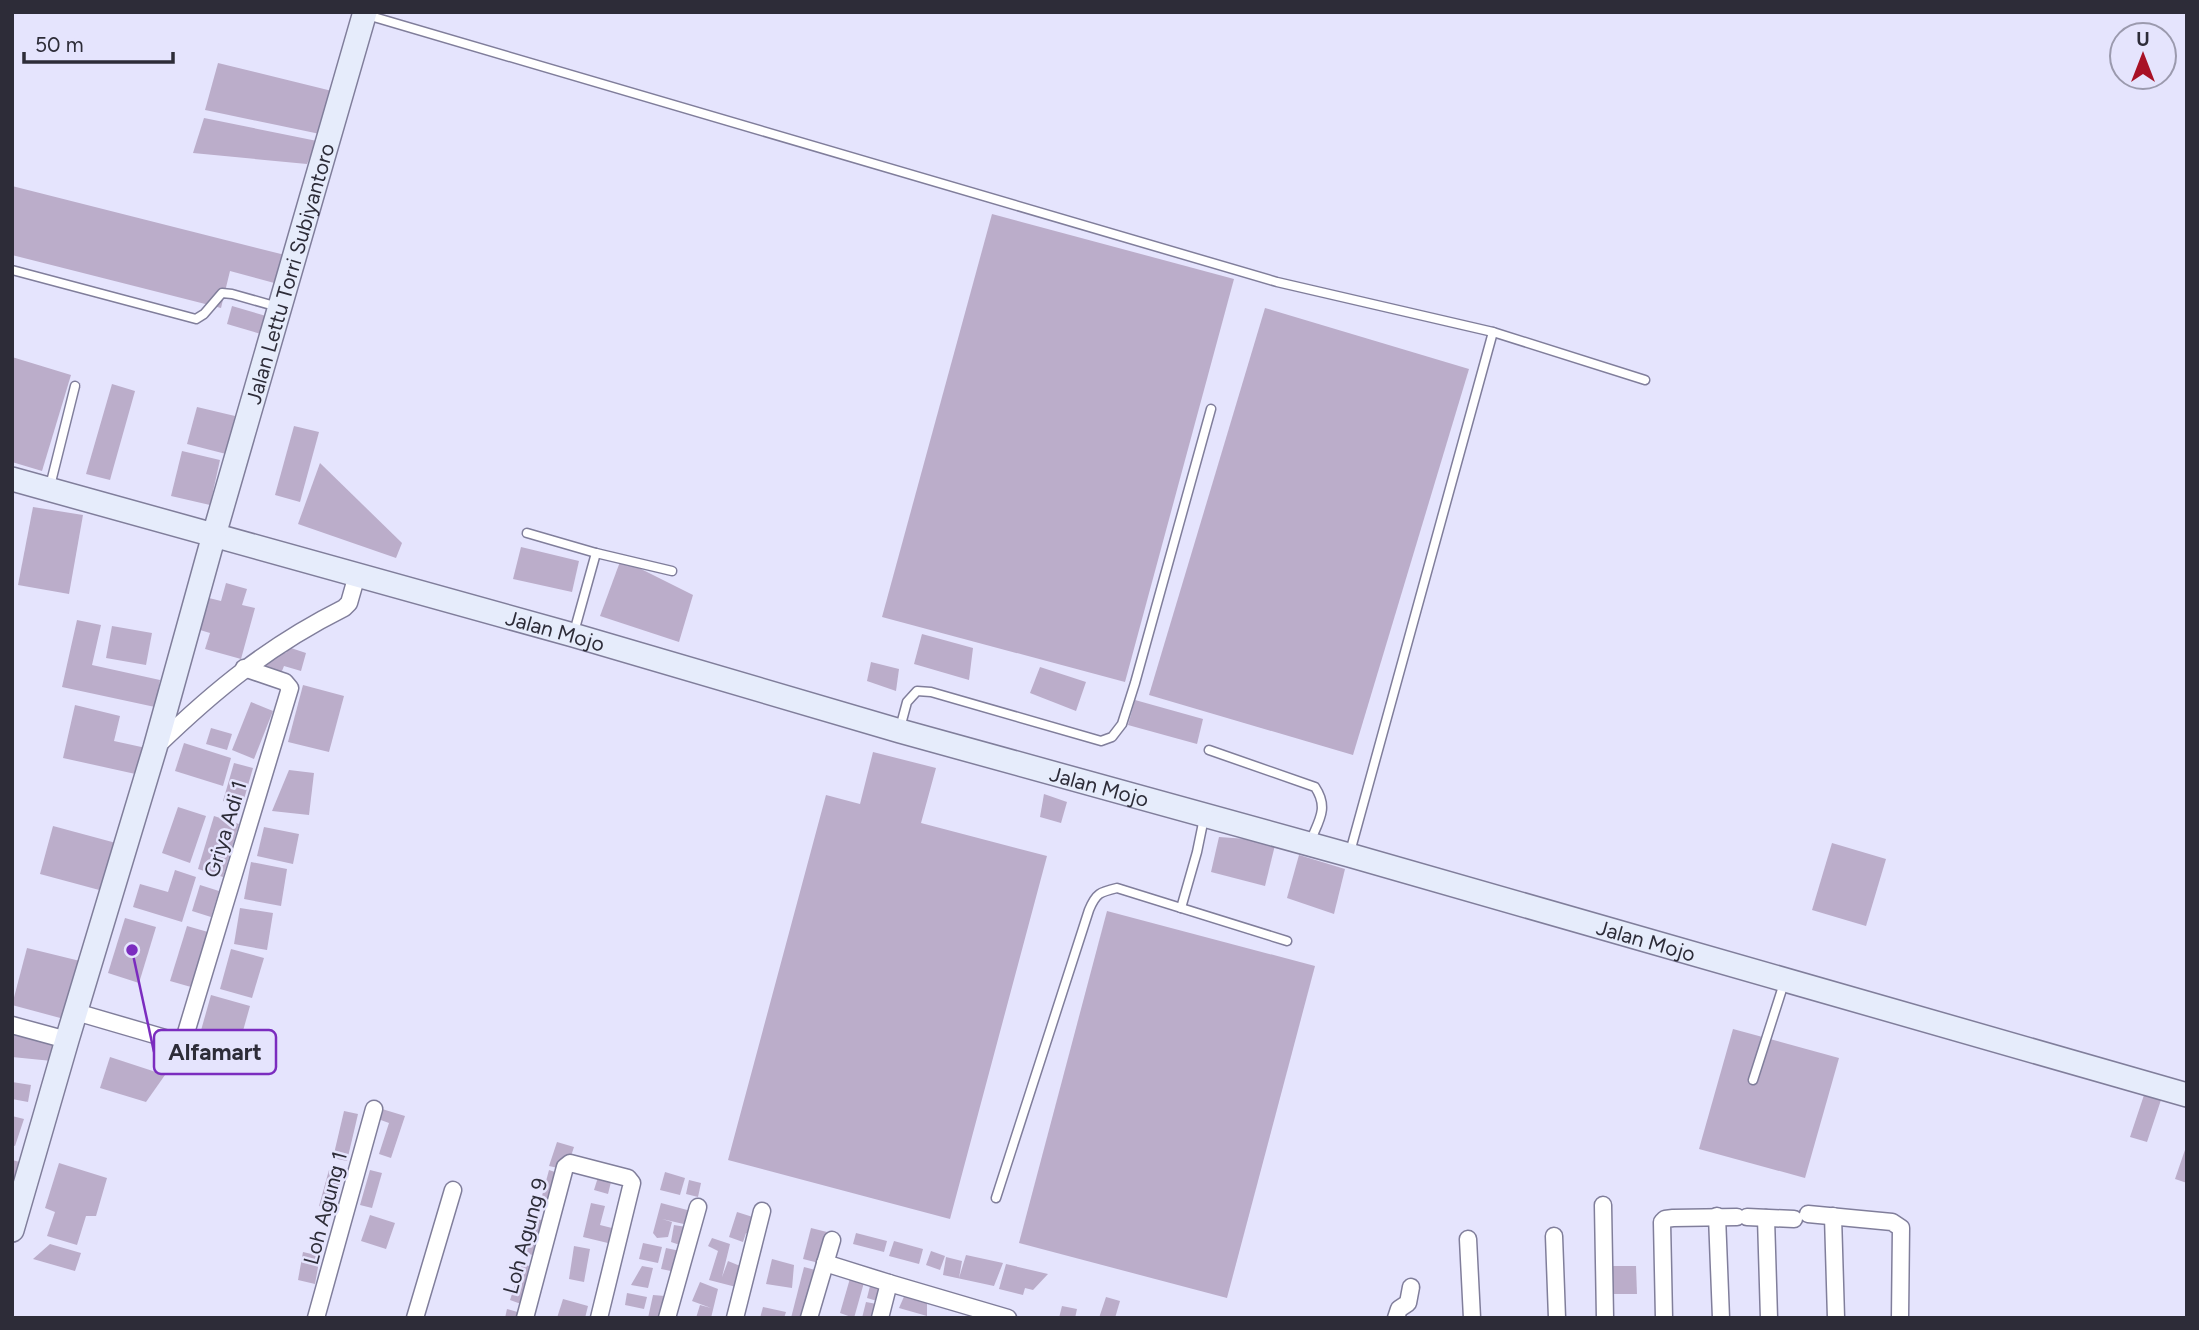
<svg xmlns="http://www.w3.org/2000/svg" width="2199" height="1330" viewBox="0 0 2199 1330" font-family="Figtree,sans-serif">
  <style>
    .building { fill: #bbadca }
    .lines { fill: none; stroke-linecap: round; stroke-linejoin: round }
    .lane-casing { stroke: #807e9b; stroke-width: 11 }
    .street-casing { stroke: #807e9b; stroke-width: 19 }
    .secondary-casing { stroke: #807e9b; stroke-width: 26 }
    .lane { stroke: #fff; stroke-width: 8 }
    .street { stroke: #fff; stroke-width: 16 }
    .secondary { stroke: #e6ecfb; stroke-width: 23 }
    .labels { text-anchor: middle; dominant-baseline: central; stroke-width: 5; stroke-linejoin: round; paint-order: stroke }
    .street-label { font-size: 21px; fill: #2d2c38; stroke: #e5e4fd }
    .leader { fill: none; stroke: #7b2cbf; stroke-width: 2.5 }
    .callout-dot { fill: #7b2cbf; stroke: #e5e4fd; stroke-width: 2.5 }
    .callout { fill: #e5e4fd; stroke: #7b2cbf; stroke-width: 2.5 }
    .callout-label { font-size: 23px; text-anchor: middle; font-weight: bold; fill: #2d2c38 }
  </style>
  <rect width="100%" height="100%" fill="#e5e4fd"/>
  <g class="building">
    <polygon points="218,63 332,91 320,134 205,110"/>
    <polygon points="204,118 317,141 307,164 193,153"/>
    <polygon points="12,186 285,255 278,284 230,271 221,308 12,255"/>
    <polygon points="992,214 1234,279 1125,682 882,617"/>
    <polygon points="232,306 266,316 261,334 227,324"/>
    <polygon points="1265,308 1469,369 1353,755 1149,695"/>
    <polygon points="12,357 71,375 42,471 12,462"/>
    <polygon points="112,384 135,391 110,480 86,474"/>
    <polygon points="197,407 235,416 226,454 187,444"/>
    <polygon points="294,426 319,432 300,502 275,495"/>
    <polygon points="182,451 220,460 210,505 171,496"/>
    <polygon points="320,463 402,543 396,558 298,524"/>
    <polygon points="33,507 83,515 69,594 18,585"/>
    <polygon points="521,547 579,561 572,592 513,579"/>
    <polygon points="621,559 693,595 679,642 600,616"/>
    <polygon points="226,583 247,589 242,605 255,608 241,659 205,649 210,633 200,630 209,598 221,601"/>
    <polygon points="77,620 101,625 92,665 160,680 155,707 62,687"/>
    <polygon points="112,626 152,633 146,665 106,658"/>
    <polygon points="922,634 973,648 969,680 914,664"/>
    <polygon points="288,647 306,653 301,671 284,666 280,676 255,667 277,651 286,653"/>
    <polygon points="871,662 899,669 896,691 867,681"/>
    <polygon points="1040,667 1086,682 1076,711 1030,693"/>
    <polygon points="303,685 344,696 329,752 288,742"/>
    <polygon points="1135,700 1203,719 1197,744 1128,725"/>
    <polygon points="251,702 273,711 254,759 232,750"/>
    <polygon points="75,705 120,716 114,741 146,748 140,775 63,758"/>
    <polygon points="211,728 232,734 227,750 206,744"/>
    <polygon points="184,743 231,758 223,786 175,771"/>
    <polygon points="873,752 936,768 921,823 1047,856 950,1219 728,1160 826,795 860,804"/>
    <polygon points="234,763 253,768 242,806 223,801"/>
    <polygon points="289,770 314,773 309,815 272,811"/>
    <polygon points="1044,794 1067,802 1061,823 1040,817"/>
    <polygon points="178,807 206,816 190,863 162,853"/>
    <polygon points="214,816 239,824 223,877 198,869"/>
    <polygon points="53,826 116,843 103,891 40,874"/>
    <polygon points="264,827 299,834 293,864 257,856"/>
    <polygon points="1219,837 1276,841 1265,886 1211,872"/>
    <polygon points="1832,843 1886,859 1866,926 1812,910"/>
    <polygon points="1299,855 1345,869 1334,914 1287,898"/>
    <polygon points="251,862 287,869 281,906 244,899"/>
    <polygon points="175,870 196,877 182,922 133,907 140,884 168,892"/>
    <polygon points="200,885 219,891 211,917 192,911"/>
    <polygon points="240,908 273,913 267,950 234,944"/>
    <polygon points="1107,911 1315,966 1227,1298 1019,1243"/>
    <polygon points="125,918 156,927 139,983 108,973"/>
    <polygon points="187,926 208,932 191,987 170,981"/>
    <polygon points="27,948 80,961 64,1019 12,1005"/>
    <polygon points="231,949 264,958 252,998 220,989"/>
    <polygon points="211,995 250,1006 237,1052 198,1041"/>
    <polygon points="1733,1029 1839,1058 1805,1178 1699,1149"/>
    <polygon points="12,1033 55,1038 52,1061 12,1057"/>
    <polygon points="110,1057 165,1075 146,1102 100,1088"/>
    <polygon points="12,1082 31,1085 28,1102 12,1099"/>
    <polygon points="2144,1095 2162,1097 2147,1142 2130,1137"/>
    <polygon points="382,1109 405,1116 391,1158 379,1154 389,1123 378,1119"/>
    <polygon points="344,1111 358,1114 347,1161 333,1158"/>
    <polygon points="12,1116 24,1119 15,1146 12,1145"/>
    <polygon points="557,1142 574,1147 569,1162 558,1168 549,1166"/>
    <polygon points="2187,1144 2187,1183 2175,1179"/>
    <polygon points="12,1160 20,1162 16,1177 12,1176"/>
    <polygon points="59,1163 107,1178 96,1216 86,1216 77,1245 47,1236 55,1212 45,1208"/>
    <polygon points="329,1170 343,1174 332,1210 319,1206"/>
    <polygon points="370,1170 382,1173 372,1208 360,1205"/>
    <polygon points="549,1170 558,1173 548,1210 539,1207"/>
    <polygon points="665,1172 685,1178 680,1195 660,1190"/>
    <polygon points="599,1174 612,1178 608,1194 594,1190"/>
    <polygon points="689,1180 701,1183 698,1197 686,1194"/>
    <polygon points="591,1203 605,1206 600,1225 616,1229 612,1244 583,1237"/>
    <polygon points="661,1203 691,1211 688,1225 662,1219 672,1222 668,1237 657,1238 653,1233"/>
    <polygon points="737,1212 759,1219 754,1236 746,1233 743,1242 729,1237"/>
    <polygon points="370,1215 395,1223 386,1249 361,1241"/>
    <polygon points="534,1218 545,1221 536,1256 525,1253"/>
    <polygon points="674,1225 686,1227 680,1245 671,1242"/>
    <polygon points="811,1228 827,1232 819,1263 803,1259"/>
    <polygon points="856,1233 887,1241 884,1252 853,1244"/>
    <polygon points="712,1238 730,1244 722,1277 728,1261 745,1268 740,1288 709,1280 718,1251 708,1246"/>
    <polygon points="894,1241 923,1249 919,1264 889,1256"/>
    <polygon points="643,1243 662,1247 658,1263 639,1259"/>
    <polygon points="50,1244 81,1253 75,1271 33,1259"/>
    <polygon points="574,1246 590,1249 584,1282 569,1279"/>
    <polygon points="666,1248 685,1252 676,1272 661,1269"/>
    <polygon points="931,1251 945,1256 940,1270 926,1265"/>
    <polygon points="303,1252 320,1256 315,1284 298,1280"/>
    <polygon points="966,1255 1003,1263 994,1286 943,1275 946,1257 962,1261 959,1278"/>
    <polygon points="772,1259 794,1265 792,1288 766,1284"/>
    <polygon points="522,1264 533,1267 521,1304 510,1300"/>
    <polygon points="1006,1264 1048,1274 1033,1290 1025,1288 1023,1295 999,1289"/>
    <polygon points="642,1266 653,1268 648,1288 631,1285"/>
    <polygon points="1611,1266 1636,1266 1637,1294 1612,1294"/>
    <polygon points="804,1267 819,1271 807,1318 791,1318"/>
    <polygon points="851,1275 865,1279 854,1318 840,1313"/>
    <polygon points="700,1282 718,1289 711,1318 696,1318 700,1305 711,1308 692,1301"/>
    <polygon points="870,1286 883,1290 884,1303 867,1298"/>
    <polygon points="906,1292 927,1298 927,1316 899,1308"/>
    <polygon points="627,1293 647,1297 644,1309 625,1305"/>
    <polygon points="653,1295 665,1296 662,1318 648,1318"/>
    <polygon points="1106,1297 1120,1301 1115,1318 1099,1318"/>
    <polygon points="563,1299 588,1306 585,1318 557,1318"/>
    <polygon points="866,1302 882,1305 879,1318 862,1318"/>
    <polygon points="1062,1306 1077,1309 1075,1318 1059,1318"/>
    <polygon points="763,1307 786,1312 784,1318 760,1318"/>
    <polygon points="507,1309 521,1313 520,1318 505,1318"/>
  </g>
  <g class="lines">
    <defs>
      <g id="lane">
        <polyline points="367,15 1277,282 1493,332 1645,380"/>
        <polyline points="12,270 196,319 204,314 222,293 232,294 278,307"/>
        <polyline points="50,486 75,386"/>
        <polyline points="527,533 596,553 574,632"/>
        <polyline points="596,553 672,571"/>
        <polyline points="900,728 907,702 917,691 931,692 1101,741 1112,737 1122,724 1135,683 1211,409"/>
        <path d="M1209,750L1315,787C1329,808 1319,820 1310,842"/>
        <polyline points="1350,852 1493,332"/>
        <polyline points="1181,908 1197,852 1204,818"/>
        <polyline points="1753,1080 1784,983"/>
        <path d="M996,1198L1089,910C1096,893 1100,892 1117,888L1287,941"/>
      </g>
      <g id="street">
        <path d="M157,746C216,689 270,645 344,608L349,603L357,575"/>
        <polyline points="76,1012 172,1040 181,1040 185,1036 290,688 285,682 244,668"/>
        <polyline points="12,1025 67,1040"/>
        <polyline points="1603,1205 1605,1318"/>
        <polyline points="1808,1214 1892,1222 1901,1228 1900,1318"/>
        <polyline points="1717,1216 1721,1318"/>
        <polyline points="1833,1216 1836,1318"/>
        <polyline points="1747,1217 1794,1219"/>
        <polyline points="1766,1218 1769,1318"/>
        <polyline points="1554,1236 1557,1318"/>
        <polyline points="1468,1239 1472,1318"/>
        <polyline points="825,1263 889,1283 880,1318"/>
        <polyline points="889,1283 1008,1318"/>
        <polyline points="316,1318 374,1109"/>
        <polyline points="415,1318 453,1190"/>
        <polyline points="525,1318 565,1167 570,1163 628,1178 632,1183 599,1318"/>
        <polyline points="667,1318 698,1207"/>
        <polyline points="735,1318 762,1211"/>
        <polyline points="809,1318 832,1240"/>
        <polyline points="1396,1318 1399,1309 1408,1303 1411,1287"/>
        <polyline points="1664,1318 1662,1222 1665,1219 1673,1218 1737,1217"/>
      </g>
      <g id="secondary">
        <path id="s1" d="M12,479L573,635L900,731L1349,855L2187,1095"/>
        <path id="s2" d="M12,1230L67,1040L155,748L214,535L365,12"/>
      </g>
    </defs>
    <use href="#lane" class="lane-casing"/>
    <use href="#street" class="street-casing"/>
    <use href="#secondary" class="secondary-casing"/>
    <use href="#lane" class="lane"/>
    <use href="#street" class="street"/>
    <use href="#secondary" class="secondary"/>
  </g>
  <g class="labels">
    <g class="street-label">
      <text stroke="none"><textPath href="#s2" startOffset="996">Jalan Lettu Torri Subiyantoro</textPath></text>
      <text stroke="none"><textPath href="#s1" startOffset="564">Jalan Mojo</textPath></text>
      <text stroke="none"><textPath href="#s1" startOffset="1130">Jalan Mojo</textPath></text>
      <text transform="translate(225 829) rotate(-73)">Griya Adi 1</text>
      <text stroke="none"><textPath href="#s1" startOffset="1698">Jalan Mojo</textPath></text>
      <text transform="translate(325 1208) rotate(-75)">Loh Agung 1</text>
      <text transform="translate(525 1236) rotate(-75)">Loh Agung 9</text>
    </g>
  </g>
  <path class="leader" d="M132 950L154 1052"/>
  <circle class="callout-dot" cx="132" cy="950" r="7"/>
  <rect class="callout" x="154" y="1030" width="122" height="44" rx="7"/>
  <g class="callout-label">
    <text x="215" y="1060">Alfamart</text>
  </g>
  <rect width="2199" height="1330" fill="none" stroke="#2d2c38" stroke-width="28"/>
  <g transform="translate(2143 56)"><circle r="33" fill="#e5e4fd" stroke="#9b9aae" stroke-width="2"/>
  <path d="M0-5L12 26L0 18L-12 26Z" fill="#a81125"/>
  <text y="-10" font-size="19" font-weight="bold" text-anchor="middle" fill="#2d2c38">U</text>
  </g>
  <path d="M24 52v10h149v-10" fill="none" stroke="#2d2c38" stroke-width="3.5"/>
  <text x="35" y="52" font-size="21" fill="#2d2c38" stroke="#e5e4fd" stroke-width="5" paint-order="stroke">50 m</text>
</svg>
